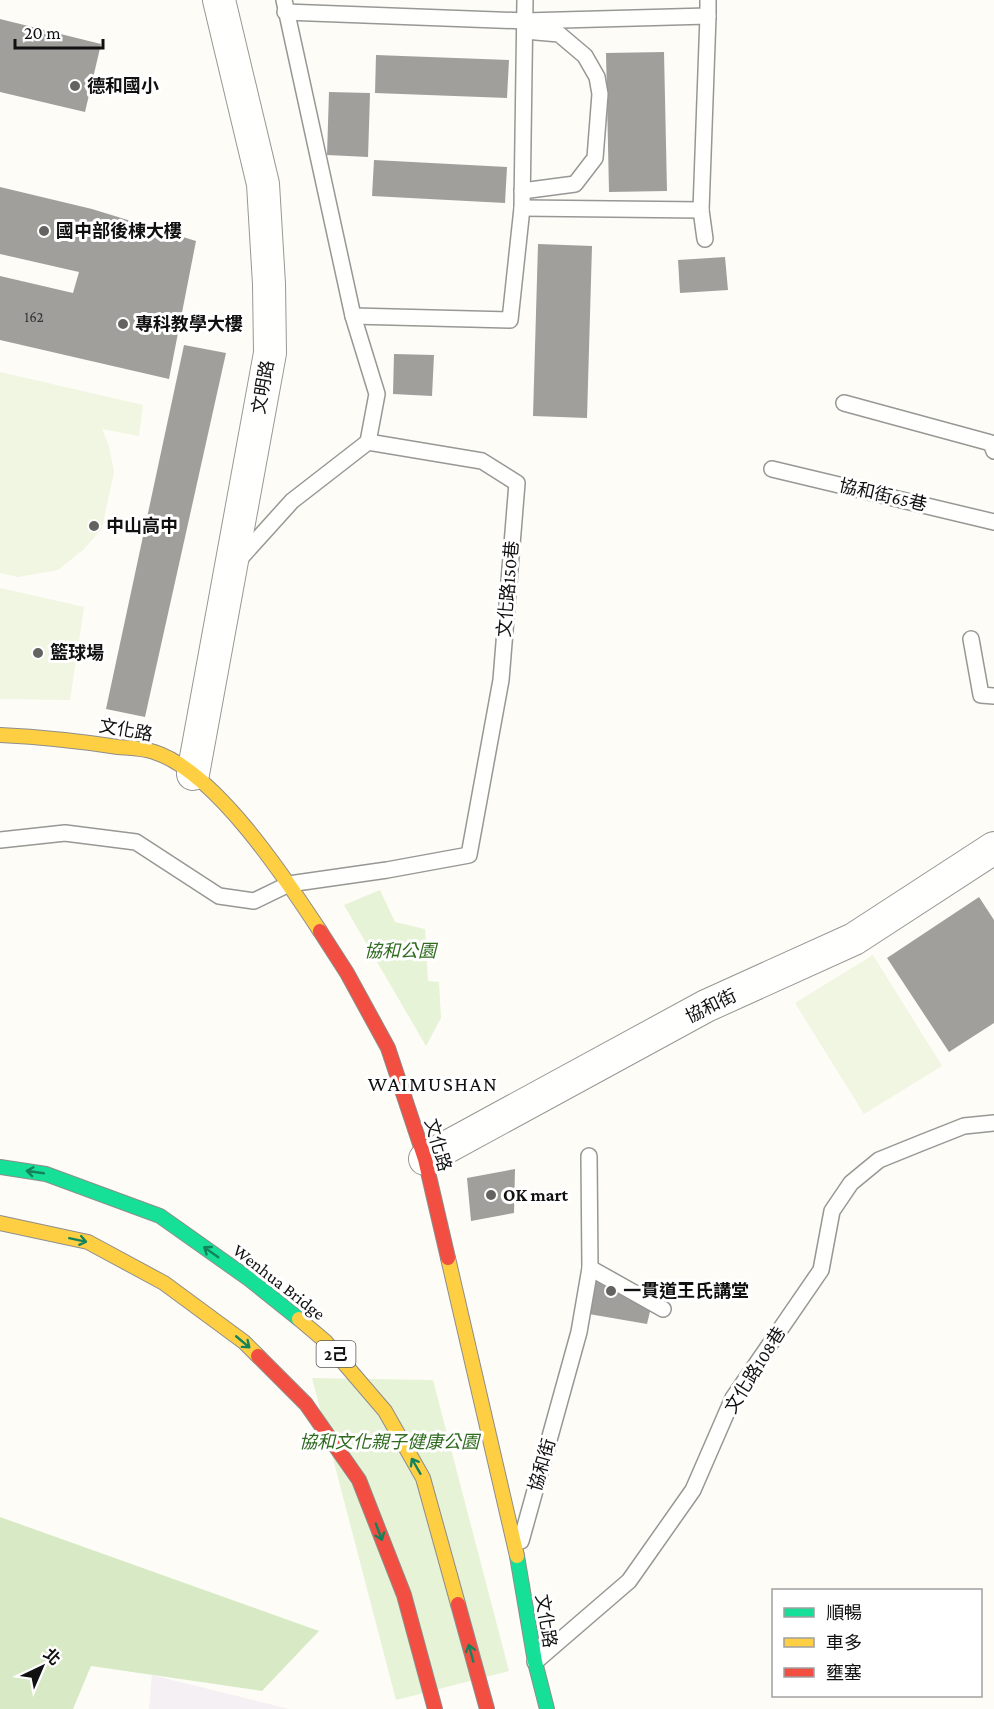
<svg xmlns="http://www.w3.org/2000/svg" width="994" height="1709" viewBox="0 0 994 1709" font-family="'Crimson Pro','Noto Sans TC',serif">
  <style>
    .industrial { fill: #f5f0f3 }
    .green { fill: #e7f3d7 }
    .forest { fill: #d8eac5 }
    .pitch { fill: #f0f6e1 }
    .building { fill: #a19f9c }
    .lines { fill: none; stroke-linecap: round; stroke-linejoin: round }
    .lane-casing { stroke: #979795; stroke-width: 18 }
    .street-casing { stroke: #979795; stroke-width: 34 }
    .fast-casing { stroke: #8e8d8b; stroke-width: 16 }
    .slow-casing { stroke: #8e8d8b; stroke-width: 16 }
    .jam-casing { stroke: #8e8d8b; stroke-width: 16 }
    .lane { stroke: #fffffe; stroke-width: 15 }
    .street { stroke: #fffffe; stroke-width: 32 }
    .fast { stroke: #16e098; stroke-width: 14 }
    .slow { stroke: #ffcf43; stroke-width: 14 }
    .jam { stroke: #f24e42; stroke-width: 14 }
    .oneway { stroke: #14835b }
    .poi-dot { fill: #646362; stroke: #fff; stroke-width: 2 }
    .labels { text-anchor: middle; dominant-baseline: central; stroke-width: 6; stroke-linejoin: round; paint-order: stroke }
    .number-label { font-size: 15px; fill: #353434 }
    .shield { fill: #fff; stroke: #585858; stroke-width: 1.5 }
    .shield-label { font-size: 16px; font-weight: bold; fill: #111 }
    .poi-label { font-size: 18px; font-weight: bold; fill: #111; stroke: #fff; text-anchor: start }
    .street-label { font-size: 18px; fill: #111; stroke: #fff }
    .park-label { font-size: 18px; font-style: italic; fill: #2f6b1f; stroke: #fff }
    .quarter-label { font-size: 21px; letter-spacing: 1.5px; fill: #111; stroke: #fff }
  </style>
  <rect width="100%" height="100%" fill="#fdfcf7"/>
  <polygon class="industrial" points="152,1675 289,1709 149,1709"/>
  <g class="green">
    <polygon points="380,890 395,922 425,929 428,981 439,982 441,1018 426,1046 344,905"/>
    <polygon points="312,1378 433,1380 509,1671 396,1700"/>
  </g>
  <polygon class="forest" points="0,1517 319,1631 262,1691 91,1666 73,1709 0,1709"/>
  <g class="pitch">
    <polygon points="0,372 143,405 139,436 102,429 109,446 114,472 102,528 84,549 58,570 18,577 0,573"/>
    <polygon points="0,588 84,607 70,700 0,699"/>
    <polygon points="873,955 942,1066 864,1114 795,1003"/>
  </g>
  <g class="building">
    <polygon points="0,19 101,44 85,112 0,92"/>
    <polygon points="664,52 667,191 609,192 606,53"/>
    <polygon points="376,55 509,60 507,98 375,93"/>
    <polygon points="329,92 370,93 368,157 327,155"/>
    <polygon points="374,160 507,167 505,203 372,196"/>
    <polygon points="0,187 92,209 196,241 169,379 0,340 0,276 73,293 79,272 0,254"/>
    <polygon points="538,244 592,246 587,418 533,416"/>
    <polygon points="725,257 728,290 680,293 678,260"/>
    <polygon points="184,345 226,353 145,717 106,709"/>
    <polygon points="394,354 434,355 432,396 393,394"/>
    <polygon points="979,897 994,920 994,1023 949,1052 887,958"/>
    <polygon points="515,1169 514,1213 471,1221 467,1178"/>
    <polygon points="591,1275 652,1303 647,1324 583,1313"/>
  </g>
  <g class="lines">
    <defs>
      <g id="lane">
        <polyline points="284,0 353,316 377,394 368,442"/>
        <polyline points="285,12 525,21 708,16 708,0"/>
        <polyline points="522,191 575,184 595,158 600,94 597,77 585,56 559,34 525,31"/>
        <polyline points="522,208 701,210 708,16"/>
        <polyline points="701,210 705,239"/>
        <polyline points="353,316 510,320 522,208 525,0"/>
        <polyline points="844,403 991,443 994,451"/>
        <polyline points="772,469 994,522"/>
        <polyline points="971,639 981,695 994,696"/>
        <polyline points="0,840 65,833 136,842 219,896 254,901 289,884 387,870 469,855 501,680 517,483 482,461 368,442 292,501 237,562"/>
        <polyline points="590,1268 663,1309"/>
        <polyline points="521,1541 579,1332 590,1268 589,1156"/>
        <polyline points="535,1662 629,1581 693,1490 733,1398 821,1270 832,1211 851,1183 879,1160 921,1143 964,1126 994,1123"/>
      </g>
      <g id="street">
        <polyline points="193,774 270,353 269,284 263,184 219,0"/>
        <polyline points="425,1159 706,1006 854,939 994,848"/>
      </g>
      <g id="fast">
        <polyline points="0,1167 46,1174 160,1216 249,1279 299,1319"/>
        <polyline points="517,1556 535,1662 547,1709"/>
      </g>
      <g id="slow">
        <path d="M0,735C40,737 79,741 118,747C130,748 143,748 154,752C215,771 286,879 320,931"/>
        <polyline points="0,1223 88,1242 164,1283 244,1342 258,1356"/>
        <polyline points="448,1258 517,1556"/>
        <polyline points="299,1319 325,1341 385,1411 423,1478 458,1604"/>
      </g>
      <g id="jam">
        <polyline points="320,931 347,973 388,1048 425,1159 448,1258"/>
        <polyline points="258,1356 306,1404 359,1480 404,1595 435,1709"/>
        <polyline points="458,1604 487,1709"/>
      </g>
    </defs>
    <use href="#lane" class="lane-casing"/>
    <use href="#street" class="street-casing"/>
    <use href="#fast" class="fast-casing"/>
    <use href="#slow" class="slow-casing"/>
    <use href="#jam" class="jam-casing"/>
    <use href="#lane" class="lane"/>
    <use href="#street" class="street"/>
    <use href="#fast" class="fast"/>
    <use href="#slow" class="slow"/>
    <use href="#jam" class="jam"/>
  </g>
  <defs><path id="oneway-shaft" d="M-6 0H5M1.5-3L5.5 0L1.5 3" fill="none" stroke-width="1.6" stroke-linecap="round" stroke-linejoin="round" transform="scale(1.5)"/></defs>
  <g class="oneway">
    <use href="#oneway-shaft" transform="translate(35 1172) rotate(-172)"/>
    <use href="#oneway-shaft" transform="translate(78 1240) rotate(12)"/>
    <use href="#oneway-shaft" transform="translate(211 1252) rotate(-145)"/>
    <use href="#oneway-shaft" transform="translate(243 1342) rotate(40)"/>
    <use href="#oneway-shaft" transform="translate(416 1466) rotate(-120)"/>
    <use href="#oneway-shaft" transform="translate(379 1532) rotate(69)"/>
    <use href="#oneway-shaft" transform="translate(471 1653) rotate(-105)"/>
  </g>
  <g class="poi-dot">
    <circle cx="75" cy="86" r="6"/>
    <circle cx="44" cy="231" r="6"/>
    <circle cx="123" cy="324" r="6"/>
    <circle cx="94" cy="526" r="6"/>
    <circle cx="38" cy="653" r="6"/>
    <circle cx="491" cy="1195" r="6"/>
    <circle cx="611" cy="1291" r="6"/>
  </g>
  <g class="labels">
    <g class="number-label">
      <text x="34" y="317">162</text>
    </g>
    <rect class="shield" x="316.5" y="1341" width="39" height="26" rx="4.5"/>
    <g class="shield-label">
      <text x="336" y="1354">2己</text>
    </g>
    <g class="poi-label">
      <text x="87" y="86">德和國小</text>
      <text x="56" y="231">國中部後棟大樓</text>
      <text x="135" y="324">專科教學大樓</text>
      <text x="106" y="526">中山高中</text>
      <text x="50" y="653">籃球場</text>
      <text x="503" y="1195">OK mart</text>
      <text x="623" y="1291">一貫道王氏講堂</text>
    </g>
    <g class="street-label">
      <text transform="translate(263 387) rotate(-80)">文明路</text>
      <text transform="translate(883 495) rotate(13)">協和街65巷</text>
      <text transform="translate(508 589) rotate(-85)">文化路150巷</text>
      <text transform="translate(126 730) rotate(10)">文化路</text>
      <text transform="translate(711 1006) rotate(-26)">協和街</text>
      <text transform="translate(438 1145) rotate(74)">文化路</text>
      <text transform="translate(279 1282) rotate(38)">Wenhua Bridge</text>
      <text transform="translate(755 1370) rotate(-58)">文化路108巷</text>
      <text transform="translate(542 1465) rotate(-74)">協和街</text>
      <text transform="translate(546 1621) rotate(81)">文化路</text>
    </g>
    <g class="park-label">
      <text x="400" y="951">協和公園</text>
      <text x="389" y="1442">協和文化親子健康公園</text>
    </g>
    <g class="quarter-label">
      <text x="433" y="1084">WAIMUSHAN</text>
    </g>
  </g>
  <rect x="772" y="1589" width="210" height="108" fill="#ffffff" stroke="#a0a0a0" stroke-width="1.5"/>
  <rect x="784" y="1608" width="30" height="9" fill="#16e098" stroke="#a0a0a0" stroke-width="1.5"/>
  <text x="826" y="1619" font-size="18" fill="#111111">順暢</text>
  <rect x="784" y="1638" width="30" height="9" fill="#ffcf43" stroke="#a0a0a0" stroke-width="1.5"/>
  <text x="826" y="1649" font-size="18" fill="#111111">車多</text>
  <rect x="784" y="1668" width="30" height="9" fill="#f24e42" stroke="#a0a0a0" stroke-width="1.5"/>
  <text x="826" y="1679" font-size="18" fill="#111111">壅塞</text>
  <g transform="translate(42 1667) rotate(44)" stroke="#ffffff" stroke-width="4.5" paint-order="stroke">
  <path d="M0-4.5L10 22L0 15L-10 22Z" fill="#111111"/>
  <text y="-9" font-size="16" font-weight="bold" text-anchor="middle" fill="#111111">北</text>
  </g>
  <path d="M15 39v9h88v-9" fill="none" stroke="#111111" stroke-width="3"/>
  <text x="24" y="39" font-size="18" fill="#111111" stroke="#ffffff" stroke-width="4.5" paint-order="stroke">20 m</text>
</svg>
